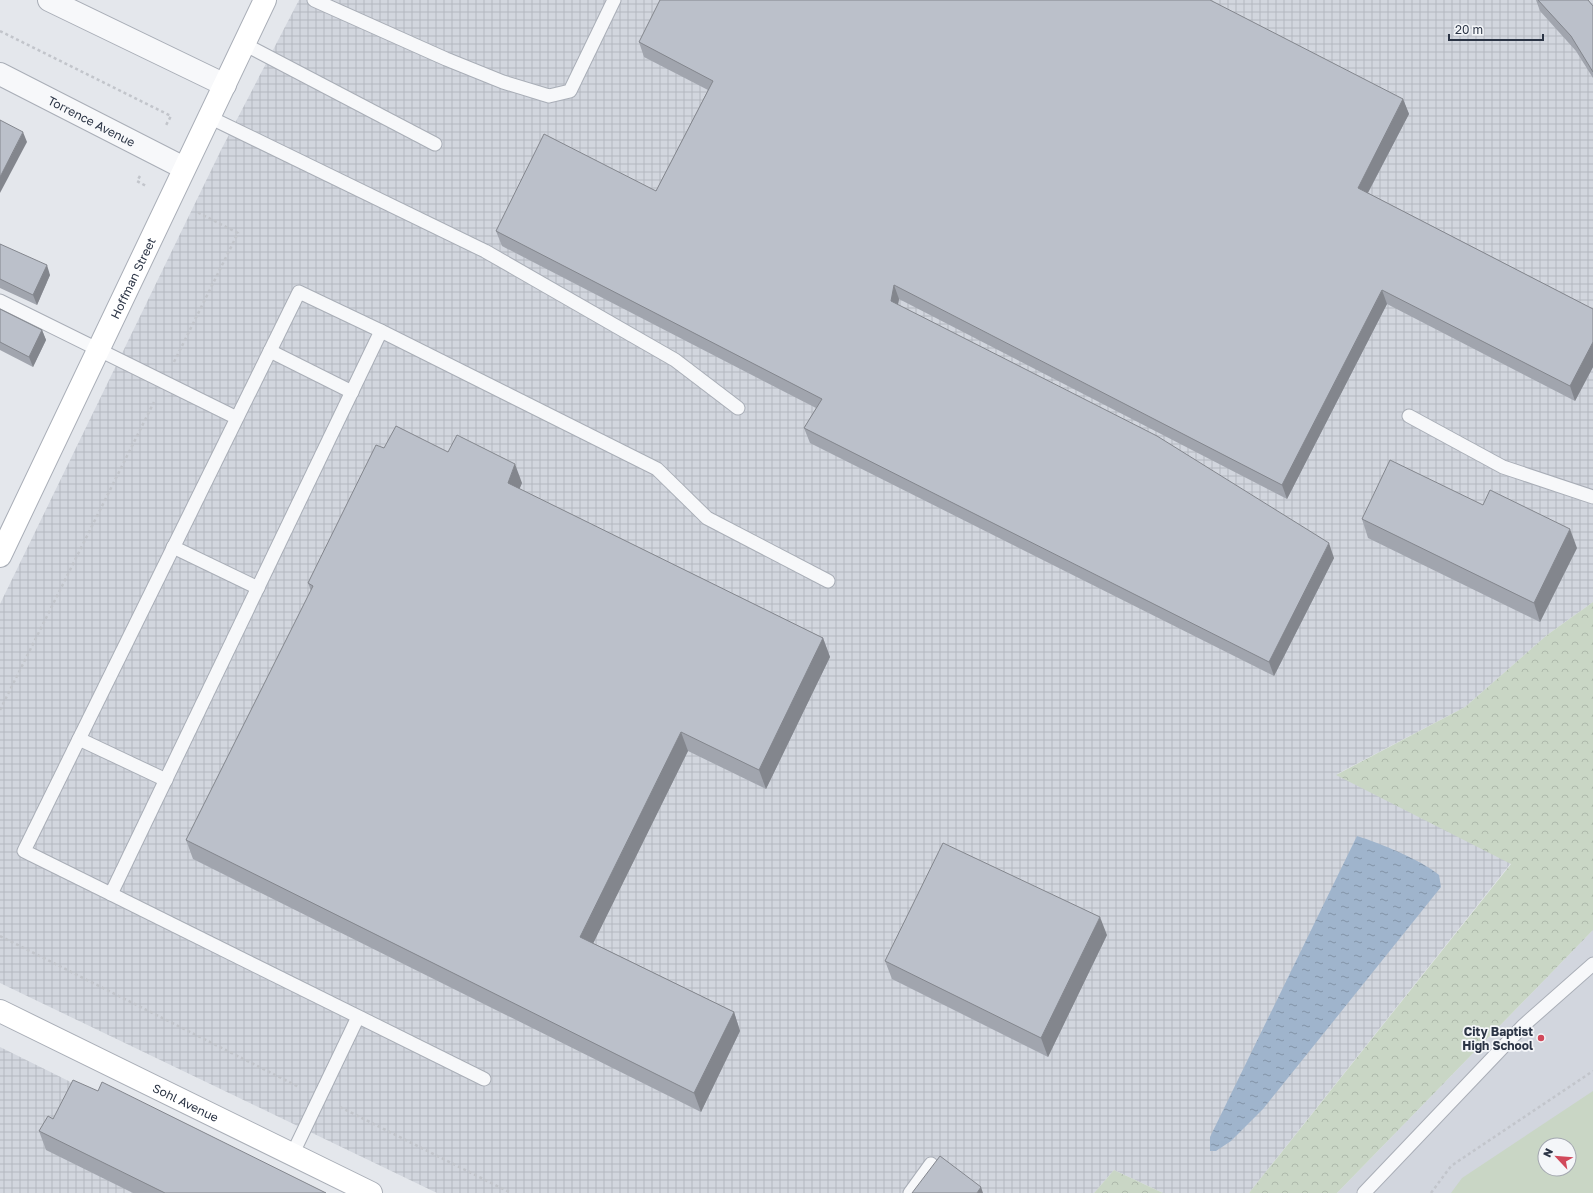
<svg xmlns="http://www.w3.org/2000/svg" width="1593" height="1193" viewBox="0 0 1593 1193" font-family="'Golos Text',sans-serif">
  <style>
    .built { fill: #d2d6de; fill-rule: evenodd }
    .industrial { fill: url(#industrial-grid) }
    .forest { fill: url(#forest-crowns) }
    .green { fill: #c9d6c5; fill-rule: evenodd }
    .water { fill: url(#water-ripples) }
    .lines { fill: none; stroke-linecap: round; stroke-linejoin: round }
    .lane-casing { stroke: #a9aeb7; stroke-width: 15 }
    .street-casing { stroke: #a9aeb7; stroke-width: 24 }
    .secondary-casing { stroke: #a9aeb7; stroke-width: 24 }
    .path { stroke: #c2c5cb; stroke-width: 2.5; stroke-dasharray: 3 3; stroke-linecap: butt }
    .lane { stroke: #f7f8fa; stroke-width: 13 }
    .street { stroke: #f7f8fa; stroke-width: 22 }
    .secondary { stroke: #fff; stroke-width: 22 }
    .wall { fill: #a1a5ae }
    .shaded-wall { fill: #83868d }
    .building { fill: #bbc0ca; stroke: #83868d }
    .poi-dot { fill: #d1495b; stroke: #f4f6f9; stroke-width: 1.5 }
    .labels { text-anchor: middle; dominant-baseline: central; stroke-width: 3.5; stroke-linejoin: round; paint-order: stroke }
    .street-label { font-size: 12px; fill: #2b3445; stroke: #f4f6f9 }
    .poi-label { font-size: 12px; font-weight: bold; fill: #2b3445; stroke: #f4f6f9; text-anchor: end }
  </style>
  <defs>
    <pattern id="industrial-grid" width="8" height="8" patternUnits="userSpaceOnUse"><rect width="8" height="8" fill="#d2d6de"/><path d="M0 4h8M4 0v8" fill="none" stroke="#b4b8c0"/></pattern>
    <pattern id="forest-crowns" width="20" height="18" patternUnits="userSpaceOnUse"><rect width="20" height="18" fill="#c9d6c5"/><path d="M2 6a3 3 0 1 1 6 0M12 15a3 3 0 1 1 6 0" fill="none" stroke="#adb8ab"/></pattern>
    <pattern id="water-ripples" width="26" height="14" patternUnits="userSpaceOnUse"><rect width="26" height="14" fill="#9fb4cc"/><path d="M2 4q2-2 4 0t4 0M15 11q2-2 4 0t4 0" fill="none" stroke="#8293a7"/></pattern>
  </defs>
  <rect width="100%" height="100%" fill="#e4e7ec"/>
  <path class="built" d="M1593,930V1193H1337ZM1545,1145H1569V1169H1545Z"/>
  <g class="industrial">
    <polygon points="299,0 1593,0 1593,602 1547,635 1465,707 1337,774 1511,863 1249,1193 1163,1193 1114,1170 1094,1193 437,1193 0,983 0,604 221,150"/>
    <polygon points="0,1047 109,1101 295,1193 0,1193"/>
  </g>
  <g class="forest">
    <polygon points="1593,602 1593,930 1337,1193 1249,1193 1511,864 1336,775 1465,707 1547,635"/>
    <polygon points="1114,1170 1163,1193 1094,1193"/>
  </g>
  <path class="green" d="M1593,1091V1193H1451L1462,1178ZM1545,1145H1569V1169H1545Z"/>
  <path class="water" d="M1357,836C1380,843 1421,860 1439,875L1441,887L1263,1109L1231,1141L1216,1151H1210V1137Z"/>
  <g class="lines">
    <defs>
      <g id="lane">
        <polyline points="314,0 446,59 503,82 549,96 570,91 614,0"/>
        <polyline points="244,44 435,144"/>
        <polyline points="209,117 485,251 675,360 738,408"/>
        <polyline points="0,301 237,418 24,851 111,894 381,331 299,292 237,418"/>
        <polyline points="381,331 657,469 707,518 828,581"/>
        <polyline points="270,351 352,392"/>
        <polyline points="1409,416 1503,467 1593,497"/>
        <polyline points="173,547 258,588"/>
        <polyline points="79,739 166,780"/>
        <polyline points="111,894 484,1079"/>
        <polyline points="292,1155 358,1017"/>
        <polyline points="910,1193 931,1164"/>
        <polyline points="1364,1193 1524,1025 1593,964"/>
      </g>
      <g id="street">
        <polyline points="49,0 225,85"/>
        <path id="s1" d="M0,74L184,168"/>
      </g>
      <g id="secondary">
        <path id="s2" d="M0,556L265,0"/>
        <path id="s3" d="M0,1011L371,1193"/>
      </g>
    </defs>
    <use href="#lane" class="lane-casing"/>
    <use href="#street" class="street-casing"/>
    <use href="#secondary" class="secondary-casing"/>
    <g class="path">
      <polyline points="0,31 171,116 165,127"/>
      <polyline points="140,176 137,181 146,186"/>
      <polyline points="174,362 238,233 195,211"/>
      <polyline points="0,710 154,402"/>
      <polyline points="0,936 299,1087"/>
      <polyline points="340,1107 511,1193"/>
      <polyline points="1431,1193 1451,1166 1593,1071"/>
    </g>
    <use href="#lane" class="lane"/>
    <use href="#street" class="street"/>
    <use href="#secondary" class="secondary"/>
  </g>
  <g class="wall">
    <polygon points="1536,0 1588,0 1593,6 1593,78 1576,51 1540,11"/>
    <polygon points="639,42 1403,99 1409,114 1368,193 1593,309 1593,367 1575,401 1387,304 1287,499 899,299 898,305 1334,558 1274,676 810,443 804,428 816,408 502,246 496,231 656,191 708,90 644,57"/>
    <polygon points="0,244 50,275 37,305 0,288"/>
    <polygon points="0,309 42,330 46,340 33,367 0,350"/>
    <polygon points="384,448 448,452 522,483 519,489 823,638 830,657 766,789 688,751 593,943 734,1012 740,1031 701,1112 193,859 186,840 311,591 308,583"/>
    <polygon points="1362,519 1577,548 1540,622 1368,538"/>
    <polygon points="1107,935 1048,1057 892,979 885,961"/>
    <polygon points="98,1091 326,1193 133,1193 46,1150 39,1131 53,1119"/>
  </g>
  <g class="shaded-wall">
    <polygon points="1403,99 1409,114 1363,202 1358,188"/>
    <polygon points="23,132 27,142 0,193 0,177"/>
    <polygon points="47,265 50,275 37,305 33,295"/>
    <polygon points="894,285 899,299 896,315 891,301"/>
    <polygon points="1382,290 1387,304 1287,499 1282,485"/>
    <polygon points="42,330 46,340 33,367 29,357"/>
    <polygon points="1593,342 1593,367 1575,401 1570,386"/>
    <polygon points="515,464 522,483 514,502 508,483"/>
    <polygon points="1570,529 1577,548 1540,622 1534,603"/>
    <polygon points="1329,543 1334,558 1274,676 1269,662"/>
    <polygon points="823,638 830,657 766,789 759,770"/>
    <polygon points="681,732 688,751 587,956 580,937"/>
    <polygon points="1100,917 1107,935 1048,1057 1041,1038"/>
    <polygon points="734,1012 740,1031 701,1112 694,1093"/>
    <polygon points="981,1187 983,1193 977,1193"/>
  </g>
  <g class="building">
    <polygon points="660,0 1210,0 1403,99 1358,188 1593,309 1593,342 1570,386 1382,290 1282,485 894,285 891,301 1157,436 1329,543 1269,662 804,428 822,399 496,231 544,134 656,191 713,81 639,42"/>
    <polygon points="1538,0 1588,0 1593,6 1593,72 1571,36"/>
    <polygon points="0,120 23,132 0,177"/>
    <polygon points="0,244 47,265 33,295 0,279"/>
    <polygon points="0,309 42,330 29,357 0,342"/>
    <polygon points="396,426 448,452 457,435 515,464 508,483 823,638 759,770 681,732 580,937 734,1012 694,1093 186,840 313,586 308,583 376,445 384,448"/>
    <polygon points="1390,460 1483,505 1490,490 1570,529 1534,603 1362,519"/>
    <polygon points="943,843 1100,917 1041,1038 885,961"/>
    <polygon points="73,1080 98,1091 102,1082 326,1193 165,1193 39,1131 48,1116 53,1119"/>
    <polygon points="940,1156 981,1187 977,1193 912,1193"/>
  </g>
  <circle class="poi-dot" cx="1541" cy="1038" r="4"/>
  <g class="labels">
    <g class="street-label">
      <text stroke="none"><textPath href="#s1" startOffset="103">Torrence Avenue</textPath></text>
      <text stroke="none"><textPath href="#s2" startOffset="308">Hoffman Street</textPath></text>
      <text stroke="none"><textPath href="#s3" startOffset="207">Sohl Avenue</textPath></text>
    </g>
    <g class="poi-label">
      <text x="1533" y="1031">City Baptist<tspan x="1533" dy="14">High School</tspan></text>
    </g>
  </g>
  <g transform="translate(1557 1157) rotate(296)"><circle r="19" fill="#f4f6f9" stroke="#a4a8b1"/>
  <path d="M0-3L7 15L0 10L-7 15Z" fill="#d1495b"/>
  <text y="-6" font-size="11" font-weight="bold" text-anchor="middle" fill="#2b3445">N</text>
  </g>
  <path d="M1449 34v6h94v-6" fill="none" stroke="#2b3445" stroke-width="2"/>
  <text x="1455" y="34" font-size="12" fill="#2b3445" stroke="#f4f6f9" stroke-width="3" paint-order="stroke">20 m</text>
</svg>
